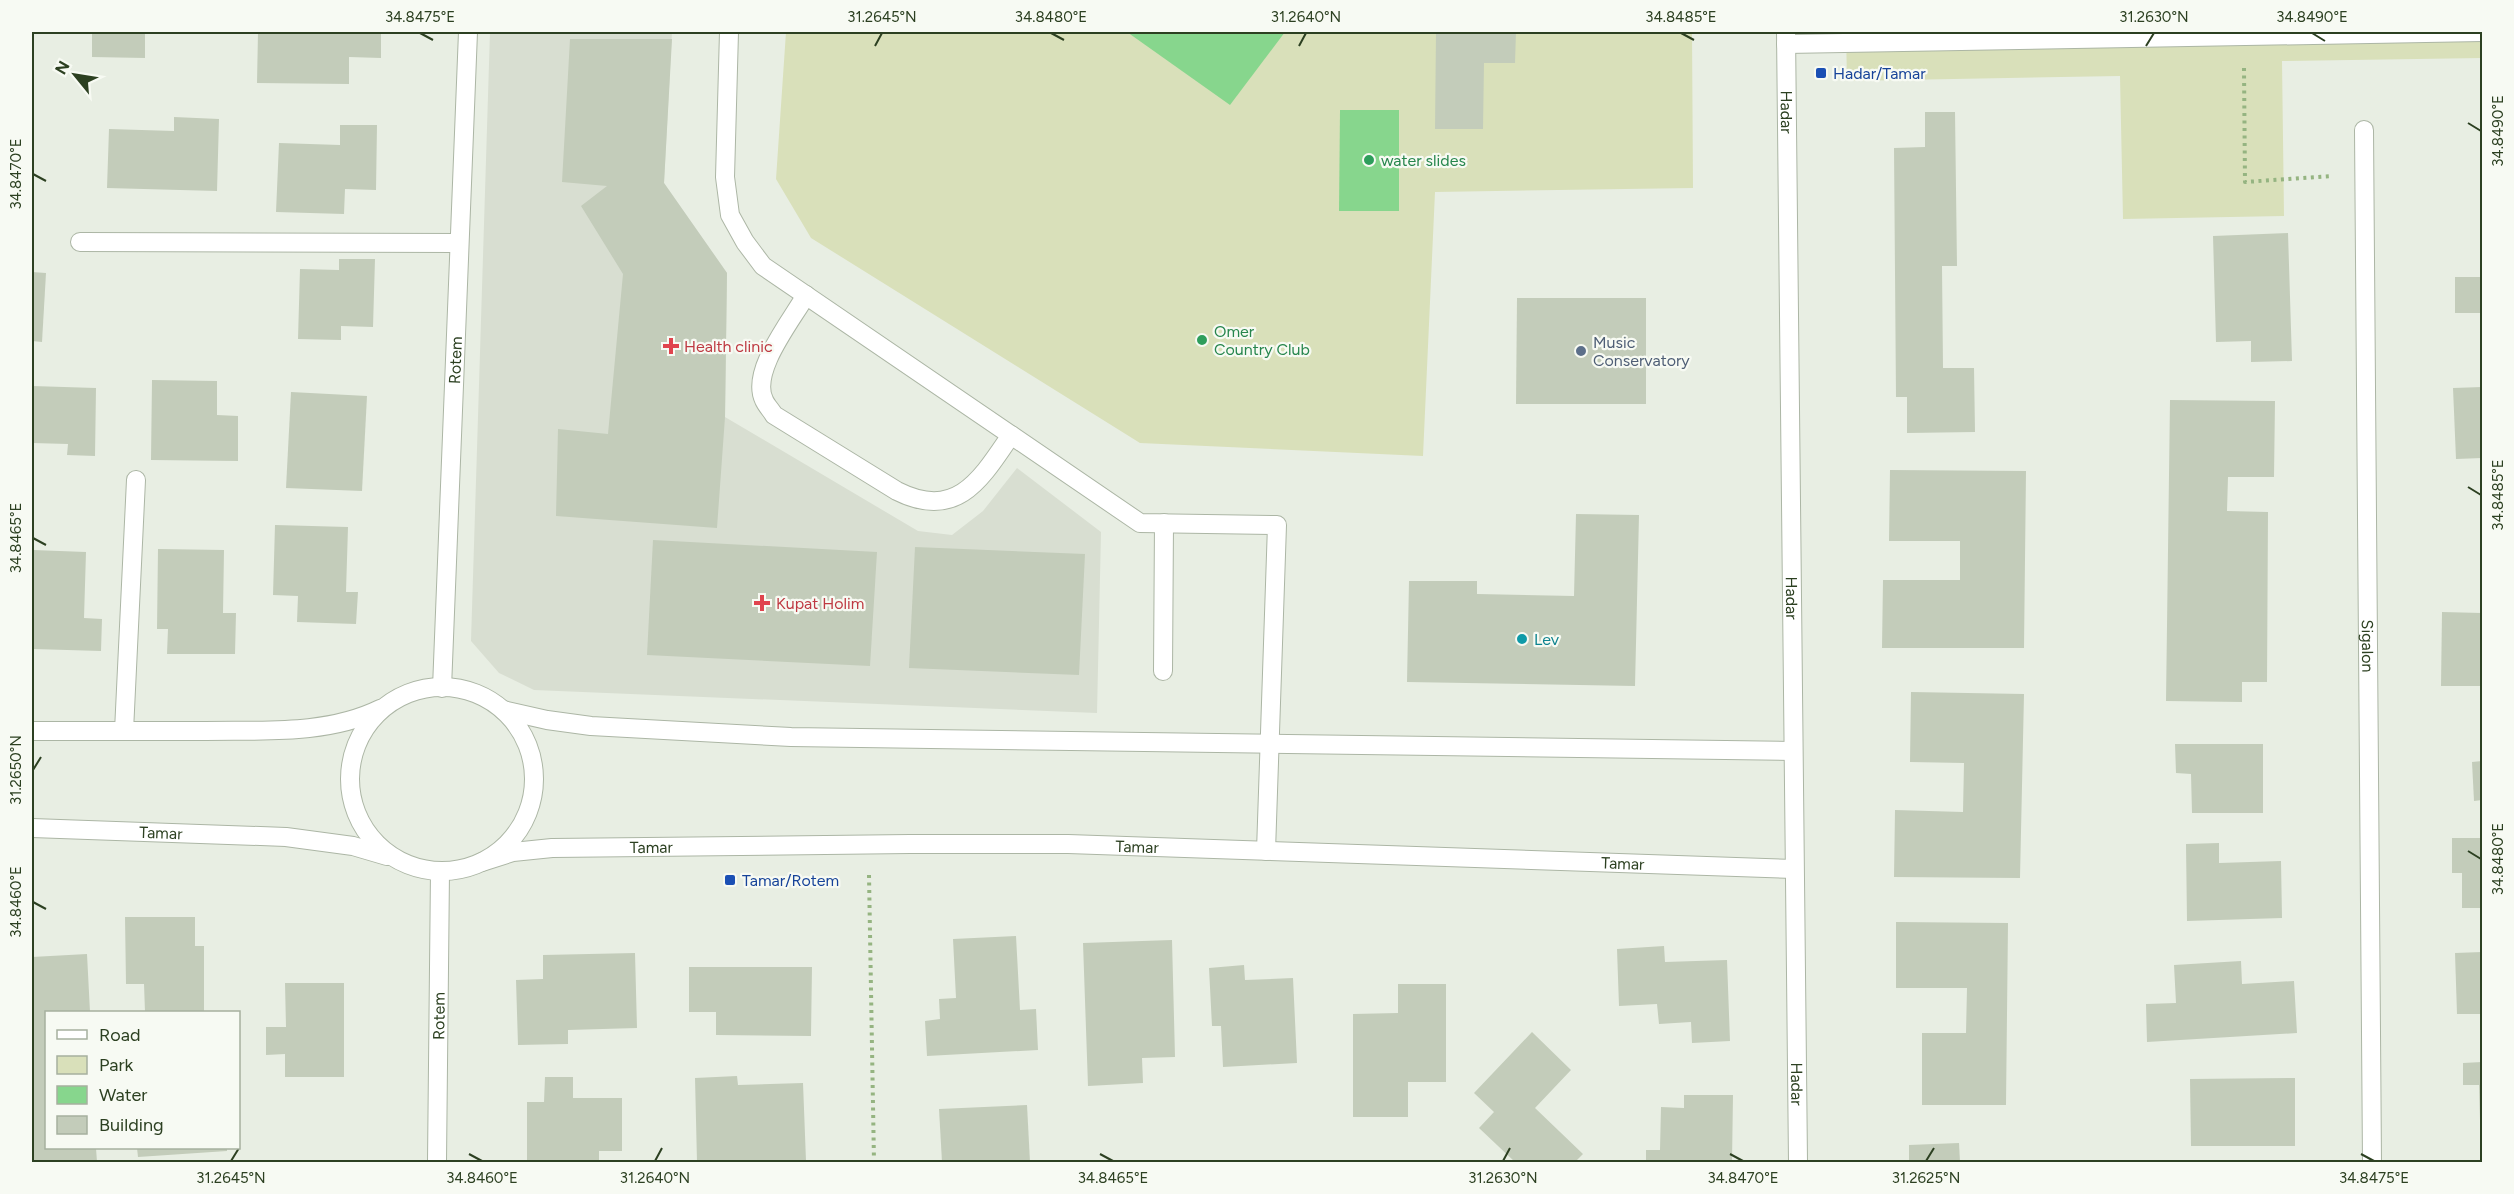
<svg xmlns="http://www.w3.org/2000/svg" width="2514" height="1194" viewBox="0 0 2514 1194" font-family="Figtree,sans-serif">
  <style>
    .built { fill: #d8ded1 }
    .green { fill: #d9e0ba }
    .water { fill: #87d68d }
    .building { fill: #c3ccba }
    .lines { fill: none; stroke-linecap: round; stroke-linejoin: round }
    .service-casing { stroke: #acb6a5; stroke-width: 20 }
    .pedestrian-casing { stroke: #acb6a5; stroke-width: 20 }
    .minor-casing { stroke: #acb6a5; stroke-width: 20 }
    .tertiary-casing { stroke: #acb6a5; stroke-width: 20 }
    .path { stroke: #95b481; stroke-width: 4; stroke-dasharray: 3 4.5; stroke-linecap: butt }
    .service { stroke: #fff; stroke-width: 18 }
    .pedestrian { stroke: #fff; stroke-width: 18 }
    .minor { stroke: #fff; stroke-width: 18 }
    .tertiary { stroke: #fff; stroke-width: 18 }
    .ticks { fill: none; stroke: #2c4021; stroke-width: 2 }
    .transit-dot { fill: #1a4fb4; stroke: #f7faf3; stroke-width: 2 }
    .leisure-dot { fill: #2e9e5b; stroke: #f7faf3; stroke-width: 2 }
    .health-dot { fill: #e0444e; stroke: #f7faf3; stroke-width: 2 }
    .service-dot { fill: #5c6f8a; stroke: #f7faf3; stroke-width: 2 }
    .culture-dot { fill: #0f9aa8; stroke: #f7faf3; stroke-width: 2 }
    .labels { text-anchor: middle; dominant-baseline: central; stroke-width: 4.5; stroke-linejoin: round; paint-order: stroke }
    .transit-label { font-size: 16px; fill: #164399; stroke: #f7faf3; text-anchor: start }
    .street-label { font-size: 16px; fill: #2c4021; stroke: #f7faf3 }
    .leisure-label { font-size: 16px; fill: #27864d; stroke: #f7faf3; text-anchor: start }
    .service-label { font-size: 16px; fill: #4e5e75; stroke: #f7faf3; text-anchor: start }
    .health-label { font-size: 16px; fill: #be3a42; stroke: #f7faf3; text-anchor: start }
    .culture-label { font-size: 16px; fill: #0d838f; stroke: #f7faf3; text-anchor: start }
    .neatline { fill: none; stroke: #2c4021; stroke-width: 2 }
    .ticks-label { font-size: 15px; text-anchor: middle; fill: #2c4021 }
  </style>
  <rect width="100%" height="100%" fill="#e8eee3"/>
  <polygon class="built" points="490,32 672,32 664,183 727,273 725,417 918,531 952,535 983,511 1017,468 1101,532 1097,713 534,690 499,673 471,641"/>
  <g class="green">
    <polygon points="786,32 1692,32 1693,188 1435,192 1423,456 1140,443 811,238 776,179"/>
    <polygon points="1846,32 2482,32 2482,58 2282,61 2284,216 2123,219 2120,76 1847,81"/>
  </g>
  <g class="water">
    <polygon points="1127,32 1285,32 1230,105"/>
    <polygon points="1340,110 1399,110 1399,211 1339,211"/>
  </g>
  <g class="building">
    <polygon points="92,32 145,32 145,58 92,57"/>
    <polygon points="258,32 381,32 381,58 349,57 349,84 257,83"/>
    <polygon points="1436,32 1516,32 1515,63 1484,63 1483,129 1435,129"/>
    <polygon points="570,39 672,39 664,183 727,273 725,417 717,528 556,516 558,429 608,434 623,274 581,206 607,186 562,182"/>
    <polygon points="1925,112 1955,112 1957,266 1942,266 1943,368 1974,368 1975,432 1907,433 1907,397 1896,397 1894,148 1925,147"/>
    <polygon points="174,117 219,119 217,191 107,188 109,129 174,131"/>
    <polygon points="340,125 377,125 376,190 345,189 344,214 276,212 279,143 340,145"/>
    <polygon points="2288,233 2292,361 2251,362 2251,341 2216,342 2213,236"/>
    <polygon points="339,259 375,259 373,327 341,326 341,340 298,339 300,269 339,270"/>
    <polygon points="32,272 46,273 42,342 32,341"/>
    <rect x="2455" y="277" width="27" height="36"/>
    <polygon points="1517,298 1646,298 1646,404 1516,404"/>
    <polygon points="152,380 217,381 217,415 238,416 238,461 151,460"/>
    <polygon points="32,386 96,388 95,456 67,455 68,444 32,443"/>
    <polygon points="2482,387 2482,458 2456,459 2453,388"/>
    <polygon points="291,392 367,396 362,491 286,488"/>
    <polygon points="2170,400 2275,401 2274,477 2228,477 2227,511 2268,512 2267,682 2242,682 2242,702 2166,701"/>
    <polygon points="1890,470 2026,471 2024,648 1882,648 1883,580 1960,580 1960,541 1889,541"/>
    <polygon points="1576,514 1639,515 1635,686 1407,682 1409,581 1477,581 1477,594 1574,596"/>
    <polygon points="275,525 348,527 346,592 358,592 356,624 297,622 298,596 273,595"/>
    <polygon points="653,540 877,552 870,666 647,655"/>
    <polygon points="915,547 1085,554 1079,675 909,668"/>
    <polygon points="158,549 224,550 223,613 236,613 235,654 167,654 168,629 157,629"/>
    <polygon points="33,550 86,552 84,618 102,619 101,651 33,649"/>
    <polygon points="2442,612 2482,613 2482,686 2441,686"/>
    <polygon points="1911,692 2024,694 2020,878 1894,877 1895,810 1963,812 1964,763 1910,762"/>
    <polygon points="2175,744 2263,744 2263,813 2192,813 2191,774 2176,773"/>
    <polygon points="2482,761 2482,800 2474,801 2472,762"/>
    <polygon points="2452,838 2482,838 2482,908 2462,908 2462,873 2452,873"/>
    <polygon points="2219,843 2219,863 2281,861 2282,918 2187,921 2186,844"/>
    <polygon points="125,917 195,917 195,946 204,946 204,1012 145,1012 144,984 126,984"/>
    <polygon points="1896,922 2008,923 2006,1105 1922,1105 1922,1033 1966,1033 1967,988 1896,988"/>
    <polygon points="1016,936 1020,1010 1036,1009 1038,1050 927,1056 925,1021 940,1019 939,999 956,998 953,939"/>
    <polygon points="1172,940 1175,1057 1142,1058 1143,1083 1088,1086 1083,943"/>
    <polygon points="1664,946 1665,962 1727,960 1730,1041 1692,1043 1691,1022 1659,1024 1657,1004 1619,1006 1617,949"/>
    <polygon points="2482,952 2482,1014 2457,1014 2455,953"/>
    <polygon points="635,953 637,1028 568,1030 568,1044 518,1045 516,980 543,979 543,955"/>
    <polygon points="87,954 90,1012 46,1012 46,1148 96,1148 97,1162 32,1162 32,957"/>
    <polygon points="2241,961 2242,984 2294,981 2297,1033 2147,1042 2146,1004 2176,1003 2174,965"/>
    <polygon points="1244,965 1245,980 1293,978 1297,1063 1223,1067 1221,1026 1212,1026 1209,968"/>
    <polygon points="689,967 812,967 811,1036 716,1035 716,1012 689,1012"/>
    <polygon points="285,983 344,983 344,1077 285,1077 285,1054 266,1055 266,1027 286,1027"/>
    <polygon points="1398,984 1446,984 1446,1082 1408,1082 1408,1117 1353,1117 1353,1014 1398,1013"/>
    <polygon points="1532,1032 1571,1070 1535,1108 1583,1154 1575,1162 1515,1162 1479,1128 1494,1112 1474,1093"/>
    <polygon points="2482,1062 2482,1120 2480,1120 2479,1085 2463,1085 2463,1063"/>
    <polygon points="737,1076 738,1085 803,1083 806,1161 697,1162 695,1078"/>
    <polygon points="545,1077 573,1077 573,1098 622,1098 622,1151 599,1151 599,1162 527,1162 527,1102 544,1102"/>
    <polygon points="2295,1078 2295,1146 2191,1146 2190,1079"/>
    <polygon points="1684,1095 1733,1095 1732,1162 1646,1162 1646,1150 1660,1150 1661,1107 1684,1108"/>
    <polygon points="1027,1105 1030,1162 942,1162 939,1109"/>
    <polygon points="1959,1143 1960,1162 1909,1162 1909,1145"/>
    <polygon points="137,1148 227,1148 227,1151 138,1157"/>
  </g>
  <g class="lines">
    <defs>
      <g id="service">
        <polyline points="729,32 725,177 730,215 745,242 763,266 1140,523 1277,525 1266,851"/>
        <polyline points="80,242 459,243"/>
        <path d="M806,295C792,320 750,371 764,400C766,405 771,410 774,415L897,491C957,521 981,479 1011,435"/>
        <polyline points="1163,671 1164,523"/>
        <polyline points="124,731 136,480"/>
      </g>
      <polyline id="pedestrian" points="1786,44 2482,32"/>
      <g id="minor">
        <path id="s1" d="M2364,130L2372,1162"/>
        <path id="s2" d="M442,688L468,32"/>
        <path id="s3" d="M437,1162L440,871"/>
      </g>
      <g id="tertiary">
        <path id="s4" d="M1786,32L1798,1162"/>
        <circle cx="442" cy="779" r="92"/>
        <polyline points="503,710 547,720 591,726 791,737 1793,751"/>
        <path d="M32,731C89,731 147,731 205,731C263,730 327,735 380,709"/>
        <path id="s5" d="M32,828L286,837L353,846L387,856"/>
        <path id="s6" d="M482,862L513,852L552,848L910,844H1068L1794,869"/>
      </g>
    </defs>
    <use href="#service" class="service-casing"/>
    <use href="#pedestrian" class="pedestrian-casing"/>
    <use href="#minor" class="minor-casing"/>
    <use href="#tertiary" class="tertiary-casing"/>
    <g class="path">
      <polyline points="2244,68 2245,182 2333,176"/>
      <polyline points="869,875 874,1162"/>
    </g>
    <use href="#service" class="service"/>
    <use href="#pedestrian" class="pedestrian"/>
    <use href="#minor" class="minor"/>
    <use href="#tertiary" class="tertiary"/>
  </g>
  <path class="ticks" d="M420,33L433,40M1051,33L1064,40M1681,33L1694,40M2312,33L2325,41M875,46L882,33M1299,46L1306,33M2146,46L2154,33M2468,123L2481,131M33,174L46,181M2468,487L2481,495M33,538L46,545M33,770L41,757M2468,851L2481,859M33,902L46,909M469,1154L482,1161M1100,1154L1113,1161M1730,1154L1743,1161M2361,1154L2374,1161M231,1161L239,1148M655,1161L662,1148M1503,1161L1510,1148M1926,1161L1934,1148"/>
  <g class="transit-dot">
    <rect x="1815" y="67" width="12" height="12" rx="3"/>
    <rect x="724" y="874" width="12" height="12" rx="3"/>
  </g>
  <g class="leisure-dot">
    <circle cx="1369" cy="160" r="6"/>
    <circle cx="1202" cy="340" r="6"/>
  </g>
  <g class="health-dot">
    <path d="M668 337h6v6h6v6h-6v6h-6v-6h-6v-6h6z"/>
    <path d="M759 594h6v6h6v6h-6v6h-6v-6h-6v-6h6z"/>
  </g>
  <circle class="service-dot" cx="1581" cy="351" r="6"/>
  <circle class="culture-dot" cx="1522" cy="639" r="6"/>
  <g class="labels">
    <g class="transit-label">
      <text x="1833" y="73">Hadar/Tamar</text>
      <text x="742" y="880">Tamar/Rotem</text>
    </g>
    <g class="street-label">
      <text stroke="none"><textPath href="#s4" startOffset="80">Hadar</textPath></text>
      <text stroke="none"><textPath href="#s2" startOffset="328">Rotem</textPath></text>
      <text stroke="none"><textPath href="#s4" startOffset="566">Hadar</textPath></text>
      <text stroke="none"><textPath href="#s1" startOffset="516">Sigalon</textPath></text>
      <text stroke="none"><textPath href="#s5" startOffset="129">Tamar</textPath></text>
      <text stroke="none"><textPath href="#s6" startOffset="657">Tamar</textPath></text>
      <text stroke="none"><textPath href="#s6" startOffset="171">Tamar</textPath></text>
      <text stroke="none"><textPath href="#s6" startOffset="1143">Tamar</textPath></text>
      <text stroke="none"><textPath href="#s3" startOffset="146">Rotem</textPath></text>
      <text stroke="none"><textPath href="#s4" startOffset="1052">Hadar</textPath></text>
    </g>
    <g class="leisure-label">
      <text x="1381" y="160">water slides</text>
      <text x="1214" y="331">Omer<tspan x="1214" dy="18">Country Club</tspan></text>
    </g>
    <g class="service-label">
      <text x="1593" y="342">Music<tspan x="1593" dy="18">Conservatory</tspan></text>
    </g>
    <g class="health-label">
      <text x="684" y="346">Health clinic</text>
      <text x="776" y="603">Kupat Holim</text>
    </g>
    <g class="culture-label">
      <text x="1534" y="639">Lev</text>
    </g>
  </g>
  <rect width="2514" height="1194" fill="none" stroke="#f7faf3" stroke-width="66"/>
  <rect x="45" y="1011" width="195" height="138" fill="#f7faf3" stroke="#a6b09f" stroke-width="1.5"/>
  <rect x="57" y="1030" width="30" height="9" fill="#ffffff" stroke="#a6b09f" stroke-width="1.5"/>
  <text x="99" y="1041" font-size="18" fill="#2c4021">Road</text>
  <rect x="57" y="1056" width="30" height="18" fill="#d9e0ba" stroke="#a6b09f" stroke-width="1.5"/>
  <text x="99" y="1071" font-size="18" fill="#2c4021">Park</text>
  <rect x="57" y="1086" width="30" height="18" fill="#87d68d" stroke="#a6b09f" stroke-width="1.5"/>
  <text x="99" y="1101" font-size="18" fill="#2c4021">Water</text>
  <rect x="57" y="1116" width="30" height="18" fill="#c3ccba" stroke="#a6b09f" stroke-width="1.5"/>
  <text x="99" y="1131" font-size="18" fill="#2c4021">Building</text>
  <g transform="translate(75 75) rotate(300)" stroke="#f7faf3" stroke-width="4.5" paint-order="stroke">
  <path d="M0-4.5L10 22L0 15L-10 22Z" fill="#2c4021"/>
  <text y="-9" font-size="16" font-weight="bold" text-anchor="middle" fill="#2c4021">N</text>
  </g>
  <rect x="33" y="33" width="2448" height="1128" class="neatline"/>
  <g class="ticks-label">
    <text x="420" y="22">34.8475°E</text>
    <text x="882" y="22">31.2645°N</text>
    <text x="1051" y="22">34.8480°E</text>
    <text x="1306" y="22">31.2640°N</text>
    <text x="1681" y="22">34.8485°E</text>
    <text x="2154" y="22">31.2630°N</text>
    <text x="2312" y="22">34.8490°E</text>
    <text transform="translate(2498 131) rotate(-90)" y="5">34.8490°E</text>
    <text transform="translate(16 174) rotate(-90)" y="5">34.8470°E</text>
    <text transform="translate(2498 495) rotate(-90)" y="5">34.8485°E</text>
    <text transform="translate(16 538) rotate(-90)" y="5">34.8465°E</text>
    <text transform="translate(16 770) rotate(-90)" y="5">31.2650°N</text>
    <text transform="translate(2498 859) rotate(-90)" y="5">34.8480°E</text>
    <text transform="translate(16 902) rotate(-90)" y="5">34.8460°E</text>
    <text x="231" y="1183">31.2645°N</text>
    <text x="482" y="1183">34.8460°E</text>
    <text x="655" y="1183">31.2640°N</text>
    <text x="1113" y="1183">34.8465°E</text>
    <text x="1503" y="1183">31.2630°N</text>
    <text x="1743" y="1183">34.8470°E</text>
    <text x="1926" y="1183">31.2625°N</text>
    <text x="2374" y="1183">34.8475°E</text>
  </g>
</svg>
